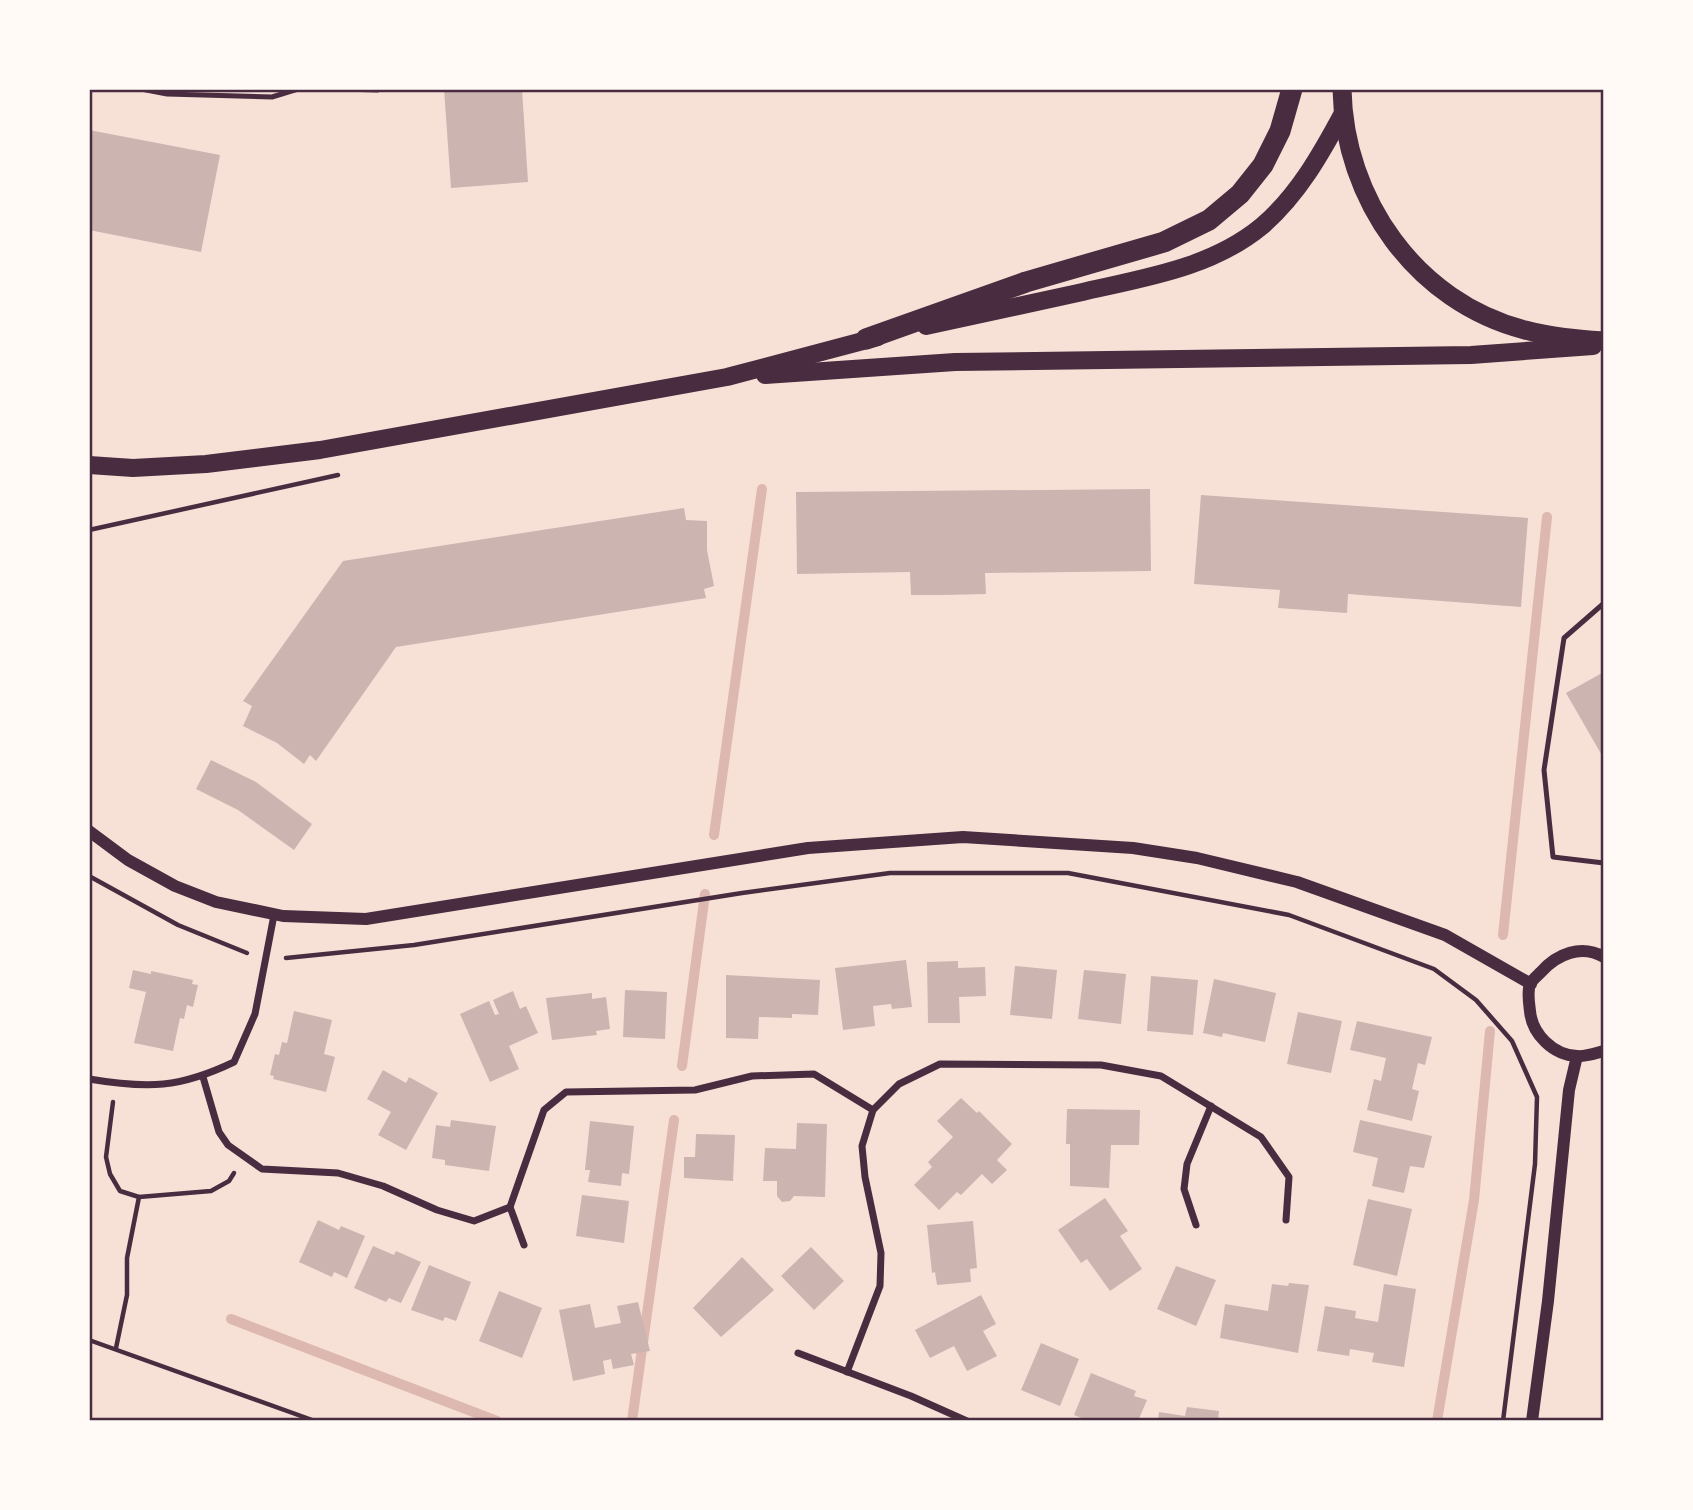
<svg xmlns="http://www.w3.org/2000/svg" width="1693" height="1510" viewBox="0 0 1693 1510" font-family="'Noto Sans',sans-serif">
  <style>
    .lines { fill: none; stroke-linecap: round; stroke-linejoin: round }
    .stream { stroke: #dcb8b0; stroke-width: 10 }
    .building { fill: #ccb4b1 }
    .path { stroke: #4a2c40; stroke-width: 4.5 }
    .service { stroke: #4a2c40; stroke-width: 5 }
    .minor { stroke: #4a2c40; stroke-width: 7 }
    .tertiary { stroke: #4a2c40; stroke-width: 12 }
    .primary { stroke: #4a2c40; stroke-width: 18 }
    .trunk { stroke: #4a2c40; stroke-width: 19 }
    .motorway { stroke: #4a2c40; stroke-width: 21 }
    .neatline { fill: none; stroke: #4a2c40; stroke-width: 2.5 }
  </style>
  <rect width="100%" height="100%" fill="#f7e1d7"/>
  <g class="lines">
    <g class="stream">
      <polyline points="714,835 762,489"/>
      <polyline points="1503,935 1547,517"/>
      <polyline points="682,1066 705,894"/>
      <polyline points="231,1319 497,1421"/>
      <polyline points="632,1421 674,1120"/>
      <polyline points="1437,1421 1474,1200 1490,1031"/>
    </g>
  </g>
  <g class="building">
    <polygon points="444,89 522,89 528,182 451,188"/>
    <polygon points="89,130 220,155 201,252 89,230"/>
    <polygon points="1150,489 1151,571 985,573 986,594 943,595 911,595 910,572 797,574 796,492"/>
    <polygon points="1201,495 1528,518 1521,607 1348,594 1347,613 1278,608 1280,590 1194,584"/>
    <polygon points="684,508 686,520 707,521 707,550 714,586 704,589 706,598 396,647 316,761 310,755 304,764 277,743 243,726 252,706 243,701 343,561"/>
    <polygon points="1604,672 1604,759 1566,693"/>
    <polygon points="211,760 256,782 312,824 294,850 238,810 196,789"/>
    <polygon points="906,960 912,1007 892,1009 891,1004 873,1006 875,1026 843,1030 835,968"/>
    <polygon points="958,961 958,968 985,967 986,996 959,997 960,1023 928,1023 927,962"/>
    <polygon points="1015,966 1057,970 1052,1019 1010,1015"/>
    <polygon points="133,970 151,974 151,971 193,980 192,984 198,985 193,1007 187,1005 184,1019 180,1018 173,1051 134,1043 146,992 129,988"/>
    <polygon points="1084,970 1126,974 1121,1024 1078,1019"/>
    <polygon points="726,975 820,980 818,1015 792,1014 792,1018 759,1017 758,1039 726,1038"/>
    <polygon points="1151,976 1198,980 1193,1035 1147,1031"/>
    <polygon points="1214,979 1276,993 1265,1042 1223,1033 1222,1037 1203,1033"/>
    <polygon points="625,990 667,992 665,1039 623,1037"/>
    <polygon points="513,991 520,1009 526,1006 538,1033 509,1046 519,1069 490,1082 460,1014 489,1001 495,1015 499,1014 493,1000"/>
    <polygon points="592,993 592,999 606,997 610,1029 596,1031 597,1035 552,1040 546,998"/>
    <polygon points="294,1011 332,1020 324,1054 335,1057 326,1092 273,1079 274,1076 270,1075 275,1054 279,1055 282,1042 287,1043"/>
    <polygon points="1298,1012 1342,1021 1331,1073 1287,1064"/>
    <polygon points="1357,1021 1432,1037 1425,1065 1418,1063 1412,1089 1419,1091 1412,1121 1367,1110 1374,1079 1381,1081 1386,1058 1350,1050"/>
    <polygon points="383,1070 406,1083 409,1077 438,1093 406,1150 378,1135 391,1112 367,1099"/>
    <polygon points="961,1098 977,1113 979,1111 1012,1144 997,1160 1007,1170 992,1184 982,1174 961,1195 957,1192 939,1210 914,1185 932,1167 928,1162 953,1137 937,1121"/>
    <polygon points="1067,1109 1140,1110 1139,1145 1111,1145 1109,1188 1070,1186 1070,1144 1066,1144"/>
    <polygon points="451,1120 496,1126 489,1171 445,1165 445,1160 432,1158 436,1125 450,1127"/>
    <polygon points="1360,1120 1432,1136 1424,1168 1410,1166 1404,1193 1372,1186 1378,1158 1353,1152"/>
    <polygon points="590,1121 634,1126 629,1174 622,1173 621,1186 588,1182 590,1170 585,1170"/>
    <polygon points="797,1123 827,1124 825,1197 794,1196 790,1201 782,1202 777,1196 777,1181 763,1181 765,1148 796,1149"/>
    <polygon points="696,1134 735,1135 733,1181 684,1178 684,1157 695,1157"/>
    <polygon points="582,1195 629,1201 624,1243 576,1236"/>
    <polygon points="1105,1198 1128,1231 1120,1236 1142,1269 1110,1291 1087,1259 1081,1263 1058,1230"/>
    <polygon points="1368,1199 1412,1209 1397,1276 1353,1265"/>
    <polygon points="318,1220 339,1230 341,1226 365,1236 347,1278 334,1272 332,1277 299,1262"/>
    <polygon points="973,1221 977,1268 970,1269 971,1282 937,1285 935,1272 932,1273 927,1225"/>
    <polygon points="373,1246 394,1255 396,1251 421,1262 401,1303 389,1298 386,1302 354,1288"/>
    <polygon points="811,1247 844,1281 814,1310 781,1276"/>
    <polygon points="742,1257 774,1290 721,1337 693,1308"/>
    <polygon points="429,1265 471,1282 456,1321 445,1317 443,1321 411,1310"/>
    <polygon points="1176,1266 1216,1280 1196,1326 1157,1309"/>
    <polygon points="1289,1283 1309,1285 1298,1353 1220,1338 1225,1304 1268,1311 1272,1284 1288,1286"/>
    <polygon points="1384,1284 1416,1289 1404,1367 1372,1362 1374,1353 1350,1349 1349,1356 1317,1351 1325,1306 1356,1311 1355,1318 1378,1322"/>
    <polygon points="499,1291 542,1308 522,1358 479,1341"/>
    <polygon points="981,1295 996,1324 983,1331 997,1356 967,1371 954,1346 930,1358 915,1330"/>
    <polygon points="638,1302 650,1351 631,1354 634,1365 613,1369 611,1359 603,1361 605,1374 573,1381 559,1310 590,1304 595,1328 621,1323 617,1306"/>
    <polygon points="1041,1343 1079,1359 1060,1406 1021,1390"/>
    <polygon points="1091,1373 1136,1391 1134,1396 1147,1400 1138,1421 1089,1421 1074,1415"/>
    <polygon points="1187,1407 1219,1411 1218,1421 1158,1421 1159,1412 1185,1416"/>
  </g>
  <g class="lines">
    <g class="path">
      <polyline points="89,530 338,475"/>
      <polyline points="89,876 178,925 247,953"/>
      <polyline points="286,958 414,945 742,893 890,873 1068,873 1289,915 1434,969 1476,1000 1512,1041 1537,1097 1535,1164 1503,1421"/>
      <polyline points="113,1102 106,1157 110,1174 120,1191 139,1197 211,1191 229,1181 234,1173"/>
      <polyline points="89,1340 315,1421"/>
      <polyline points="116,1348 127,1295 127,1258 139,1197"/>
    </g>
    <g class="service">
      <polyline points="141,89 167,94 272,97 298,89"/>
      <polyline points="342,89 378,90"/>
      <polyline points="1603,604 1564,638 1544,770 1553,857 1604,863"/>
    </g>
    <g class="minor">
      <polyline points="203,1077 219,1132 228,1145 262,1169 338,1173 383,1186 437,1210 474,1221 510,1207 544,1110 566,1092 695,1090 752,1076 814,1074 873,1110 862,1146 865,1177 881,1253 880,1286 847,1372"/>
      <path d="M89,1079C148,1089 180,1088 234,1062L255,1014L274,915"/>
      <polyline points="873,1110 899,1084 940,1064 1101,1065 1161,1076 1261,1137 1289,1177 1286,1220"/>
      <polyline points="510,1207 524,1245"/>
      <polyline points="1196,1225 1184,1189 1187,1164 1211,1106"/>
      <polyline points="798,1353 911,1396 967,1421"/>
    </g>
    <g class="tertiary">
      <polyline points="89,831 128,860 175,886 216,902 283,916 366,919 808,848 963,837 1133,848 1197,858 1297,882 1445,935 1531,984"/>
      <path d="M1604,957C1581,944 1557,954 1541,972C1538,975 1532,980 1530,984C1527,992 1529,1003 1530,1011C1532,1034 1553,1055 1577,1056C1585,1057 1596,1053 1604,1051"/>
      <polyline points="1532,1421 1548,1301 1569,1090 1577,1056"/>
    </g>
    <g class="primary">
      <path d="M926,326C976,315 1027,304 1078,293C1142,278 1210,269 1262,226C1298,195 1321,154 1343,113"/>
      <polyline points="765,375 955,362 1471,355 1593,346"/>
      <polyline points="89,465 133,468 206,464 320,450 727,377 878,337"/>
    </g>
    <path class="trunk" d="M1342,89C1344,199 1416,302 1525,330C1551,337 1577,339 1604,341"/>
    <polyline class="motorway" points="866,339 1026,282 1164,242 1209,220 1240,194 1263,165 1280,131 1292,89"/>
  </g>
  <rect width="1693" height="1510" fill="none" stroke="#fffaf5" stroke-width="182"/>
  <rect x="91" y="91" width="1511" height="1328" class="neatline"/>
</svg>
